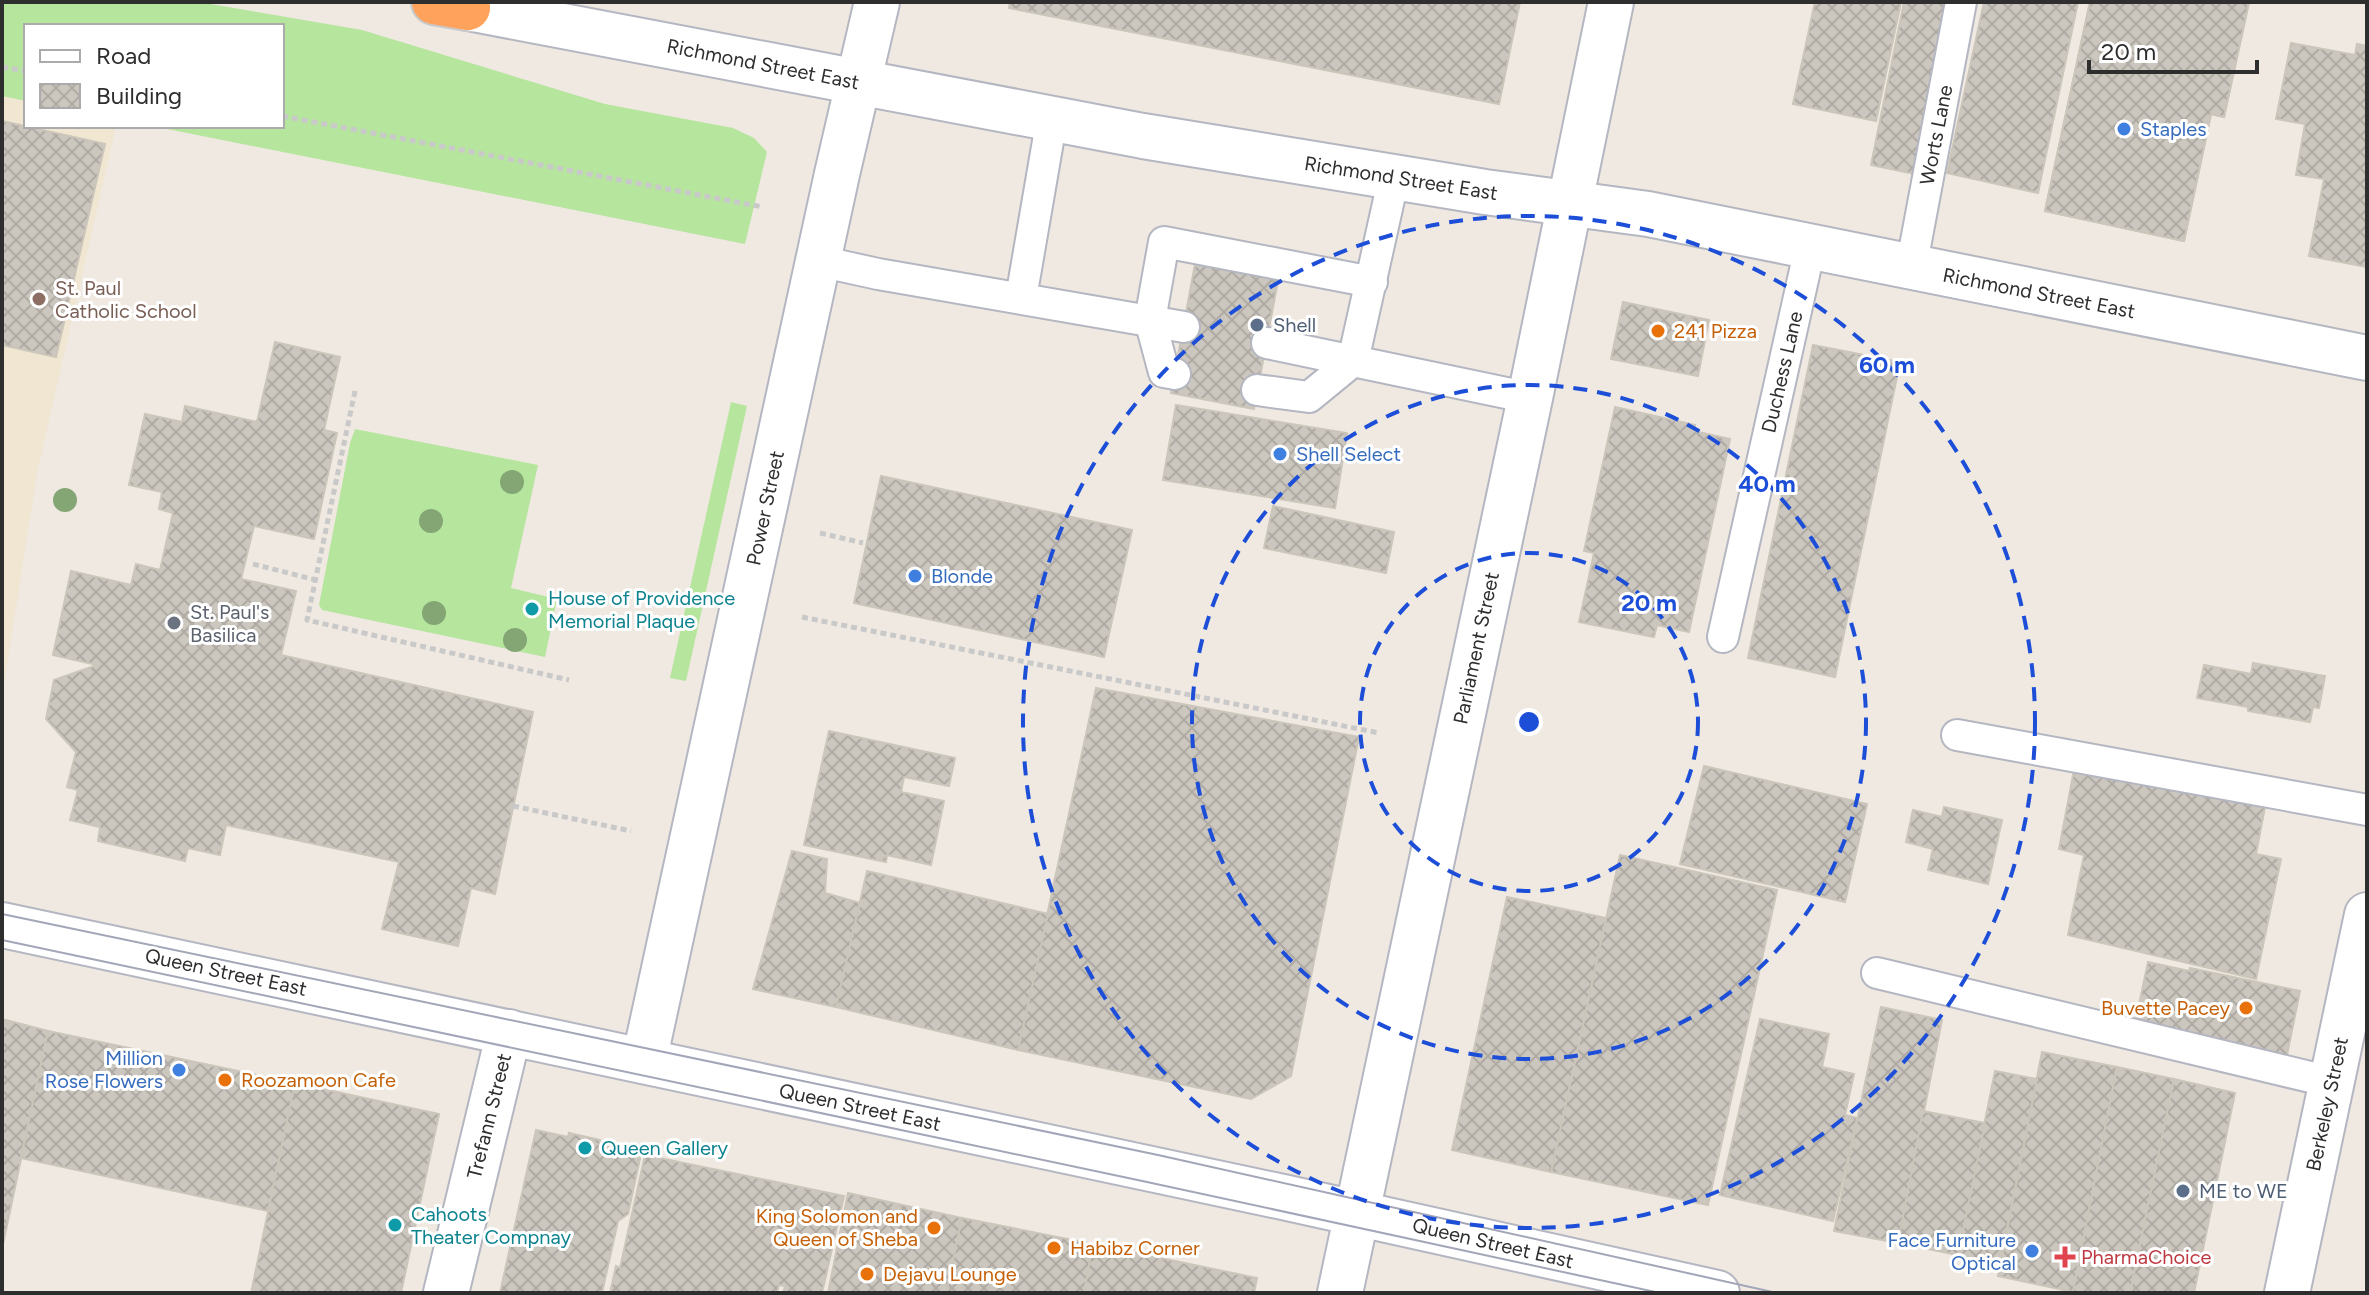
<svg xmlns="http://www.w3.org/2000/svg" width="2369" height="1295" viewBox="0 0 2369 1295" font-family="Figtree,sans-serif">
  <style>
    .education { fill: #f0e6d1 }
    .grass { fill: #b6e59e }
    .building { fill: url(#building-cross-hatch); stroke: #cbc5ba; stroke-width: 2 }
    .lines { fill: none; stroke-linecap: round; stroke-linejoin: round }
    .lane-casing { stroke: #b4b7c1; stroke-width: 34 }
    .street-casing { stroke: #b4b7c1; stroke-width: 48 }
    .secondary-casing { stroke: #b4b7c1; stroke-width: 48 }
    .highway-casing { stroke: #c9c9c9; stroke-width: 48 }
    .path { stroke: #c9c9c9; stroke-width: 5; stroke-dasharray: 6 4; stroke-linecap: butt }
    .lane { stroke: #fff; stroke-width: 30 }
    .street { stroke: #fff; stroke-width: 44 }
    .secondary { stroke: #fff; stroke-width: 44 }
    .highway { stroke: #ffa35c; stroke-width: 44 }
    .tram { stroke: #a3a6b8; stroke-width: 2 }
    .tree { fill: #84a574 }
    .ring { fill: none; stroke: #1d4ed8; stroke-width: 4; stroke-dasharray: 14 10 }
    .shop-dot { fill: #3f7fe0; stroke: #fff; stroke-width: 3 }
    .education-dot { fill: #8d6e63; stroke: #fff; stroke-width: 3 }
    .service-dot { fill: #5c6f8a; stroke: #fff; stroke-width: 3 }
    .food-dot { fill: #e8710a; stroke: #fff; stroke-width: 3 }
    .culture-dot { fill: #0f9aa8; stroke: #fff; stroke-width: 3 }
    .worship-dot { fill: #6b7280; stroke: #fff; stroke-width: 3 }
    .health-dot { fill: #e0444e; stroke: #fff; stroke-width: 3 }
    .labels { text-anchor: middle; dominant-baseline: central; stroke-width: 6; stroke-linejoin: round; paint-order: stroke }
    .street-label { font-size: 20px; fill: #2e2e2e; stroke: #fff }
    .shop-label { font-size: 20px; fill: #366cbe; stroke: #fff; text-anchor: start }
    .education-label { font-size: 20px; fill: #785e54; stroke: #fff; text-anchor: start }
    .service-label { font-size: 20px; fill: #4e5e75; stroke: #fff; text-anchor: start }
    .food-label { font-size: 20px; fill: #c56008; stroke: #fff; text-anchor: start }
    .culture-label { font-size: 20px; fill: #0d838f; stroke: #fff; text-anchor: start }
    .worship-label { font-size: 20px; fill: #5b616d; stroke: #fff; text-anchor: start }
    .health-label { font-size: 20px; fill: #be3a42; stroke: #fff; text-anchor: start }
    .centre { fill: #1d4ed8; stroke: #fff; stroke-width: 4 }
    .ring-label { font-size: 24px; text-anchor: middle; font-weight: bold; fill: #1d4ed8; stroke: #fff; stroke-width: 6; stroke-linejoin: round; paint-order: stroke }
  </style>
  <defs>
    <pattern id="building-cross-hatch" width="8" height="8" patternUnits="userSpaceOnUse" patternTransform="scale(2)"><rect width="8" height="8" fill="#cbc7bf"/><path d="M0 0l8 8M0 8l8-8" fill="none" stroke="#afaba4"/></pattern>
  </defs>
  <rect width="100%" height="100%" fill="#efe9e1"/>
  <polygon class="education" points="2,96 26,101 26,126 116,126 37,473 2,697"/>
  <g class="grass">
    <polygon points="2,2 199,2 362,30 605,104 733,128 754,138 767,152 745,244 152,126 282,126 282,26 26,26 26,101 2,96"/>
    <polygon points="731,402 747,406 686,681 670,678"/>
    <polygon points="355,429 538,465 511,588 557,599 545,657 322,610 319,605 350,443"/>
  </g>
  <g class="building">
    <polygon points="1010,2 1520,2 1499,104 1009,8"/>
    <polygon points="1815,2 1901,2 1876,121 1793,104"/>
    <polygon points="1904,2 1958,2 1920,175 1871,165"/>
    <polygon points="1984,2 2078,2 2038,193 1947,173"/>
    <polygon points="2090,2 2249,2 2224,117 2211,114 2184,241 2045,211"/>
    <polygon points="2090,2 2249,2 2224,117 2211,114 2184,241 2045,211"/>
    <polygon points="2291,43 2355,55 2357,44 2367,46 2367,267 2309,256 2324,179 2296,175 2305,124 2276,119"/>
    <polygon points="2,121 105,144 56,357 2,345"/>
    <polygon points="1196,259 1279,275 1254,409 1171,393"/>
    <polygon points="1623,302 1709,320 1698,376 1611,359"/>
    <polygon points="275,342 340,357 324,430 337,433 314,539 254,526 241,579 296,591 281,655 533,712 495,894 471,888 458,946 382,929 399,862 226,825 220,855 188,848 185,861 98,841 100,827 70,820 78,790 67,787 76,752 46,719 54,680 97,665 53,655 71,571 131,585 136,564 160,570 173,513 159,509 162,492 129,485 145,414 182,422 185,406 257,422"/>
    <polygon points="1813,345 1900,362 1835,677 1748,658"/>
    <polygon points="1176,405 1347,433 1335,508 1163,480"/>
    <polygon points="1615,407 1695,425 1694,431 1730,439 1689,632 1657,625 1654,637 1579,622 1594,553 1584,551"/>
    <polygon points="881,476 1132,530 1104,657 854,603"/>
    <polygon points="1273,506 1394,532 1386,573 1264,548"/>
    <polygon points="2253,663 2325,676 2319,708 2313,707 2310,722 2248,711 2248,707 2197,698 2204,665 2251,674"/>
    <polygon points="1096,688 1359,737 1291,1076 1251,1099 1018,1050"/>
    <polygon points="829,731 955,758 949,786 904,777 901,792 944,801 931,865 887,855 886,862 804,845"/>
    <polygon points="1704,766 1867,804 1845,902 1680,864"/>
    <polygon points="2074,770 2265,807 2256,854 2281,859 2256,979 2068,935 2084,855 2059,849"/>
    <polygon points="1944,807 2002,820 1988,884 1928,870 1933,849 1906,842 1913,810 1942,817"/>
    <polygon points="792,851 827,859 825,893 860,903 836,1007 753,989"/>
    <polygon points="1620,855 1777,890 1708,1205 1551,1172"/>
    <polygon points="867,871 1048,914 1018,1050 836,1007"/>
    <polygon points="1507,897 1606,918 1551,1172 1452,1150"/>
    <polygon points="2148,962 2189,971 2190,968 2300,991 2285,1065 2135,1024"/>
    <polygon points="1881,1007 1942,1020 1898,1243 1834,1231"/>
    <polygon points="2,1019 48,1031 2,1249"/>
    <polygon points="1760,1019 1829,1034 1822,1067 1854,1074 1845,1115 1857,1118 1833,1221 1720,1195"/>
    <polygon points="48,1031 295,1083 268,1211 21,1158"/>
    <polygon points="2042,1052 2117,1067 2073,1292 1998,1276"/>
    <polygon points="2117,1067 2174,1079 2130,1293 2079,1293 2073,1292"/>
    <polygon points="1995,1071 2037,1079 2000,1263 1958,1255"/>
    <polygon points="2174,1079 2235,1093 2194,1293 2130,1293"/>
    <polygon points="295,1083 439,1114 401,1293 251,1293"/>
    <polygon points="1923,1111 1985,1123 1958,1255 1898,1243"/>
    <polygon points="536,1130 568,1137 569,1133 600,1140 599,1145 641,1154 628,1214 618,1221 602,1293 500,1293"/>
    <polygon points="645,1155 844,1196 822,1293 783,1293 785,1286 779,1285 777,1293 610,1293 616,1266 620,1268"/>
    <polygon points="848,1193 962,1218 946,1293 828,1293"/>
    <polygon points="962,1218 1093,1244 1084,1293 946,1293"/>
    <polygon points="1093,1244 1257,1278 1254,1293 1084,1293"/>
  </g>
  <g class="lines">
    <defs>
      <g id="lane">
        <polyline points="1394,177 1353,361 1530,398"/>
        <polyline points="819,261 878,274 1184,327"/>
        <polyline points="1911,268 1961,2"/>
        <polyline points="1021,298 1052,118"/>
        <polyline points="1267,343 1353,361"/>
        <polyline points="1175,374 1164,372 1150,320 1164,242 1372,282"/>
        <polyline points="1257,390 1309,397 1353,361"/>
        <polyline points="1723,637 1810,248"/>
        <polyline points="1957,735 2367,810"/>
        <polyline points="1877,973 2331,1082"/>
      </g>
      <g id="street">
        <polyline points="644,1061 837,174 877,2"/>
        <polyline points="446,1293 509,1032"/>
        <polyline points="2287,1293 2367,915"/>
      </g>
      <g id="secondary">
        <polyline points="468,8 1143,136 1485,192 1648,214 2367,358"/>
        <polyline points="2,925 1283,1197 1717,1293"/>
        <polyline points="1340,1293 1530,398 1611,2"/>
      </g>
      <polyline id="highway" points="434,2 468,8"/>
    </defs>
    <use href="#lane" class="lane-casing"/>
    <use href="#street" class="street-casing"/>
    <use href="#secondary" class="secondary-casing"/>
    <use href="#highway" class="highway-casing"/>
    <g class="path">
      <polyline points="2,67 26,71"/>
      <polyline points="282,116 763,207"/>
      <polyline points="355,391 307,620 569,680"/>
      <polyline points="820,533 863,543"/>
      <polyline points="253,564 316,580"/>
      <polyline points="802,617 1379,733"/>
      <polyline points="513,806 631,831"/>
    </g>
    <use href="#lane" class="lane"/>
    <use href="#street" class="street"/>
    <use href="#secondary" class="secondary"/>
    <use href="#highway" class="highway"/>
    <g class="tram">
      <polyline points="2,914 1158,1155 1777,1293"/>
      <polyline points="2,940 1147,1182 1660,1293"/>
    </g>
  </g>
  <g class="tree">
    <circle cx="512" cy="482" r="12"/>
    <circle cx="65" cy="500" r="12"/>
    <circle cx="431" cy="521" r="12"/>
    <circle cx="434" cy="613" r="12"/>
    <circle cx="515" cy="640" r="12"/>
  </g>
  <g class="ring">
    <circle cx="1529" cy="722" r="169"/>
    <circle cx="1529" cy="722" r="337"/>
    <circle cx="1529" cy="722" r="506"/>
  </g>
  <g class="shop-dot">
    <circle cx="2124" cy="129" r="8"/>
    <circle cx="1280" cy="454" r="8"/>
    <circle cx="915" cy="576" r="8"/>
    <circle cx="179" cy="1070" r="8"/>
    <circle cx="2032" cy="1251" r="8"/>
  </g>
  <circle class="education-dot" cx="39" cy="299" r="8"/>
  <g class="service-dot">
    <circle cx="1257" cy="325" r="8"/>
    <circle cx="2183" cy="1191" r="8"/>
  </g>
  <g class="food-dot">
    <circle cx="1658" cy="331" r="8"/>
    <circle cx="2246" cy="1008" r="8"/>
    <circle cx="225" cy="1080" r="8"/>
    <circle cx="934" cy="1228" r="8"/>
    <circle cx="1054" cy="1248" r="8"/>
    <circle cx="867" cy="1274" r="8"/>
  </g>
  <g class="culture-dot">
    <circle cx="532" cy="609" r="8"/>
    <circle cx="585" cy="1148" r="8"/>
    <circle cx="395" cy="1225" r="8"/>
  </g>
  <circle class="worship-dot" cx="174" cy="623" r="8"/>
  <path class="health-dot" d="M2061 1245h8v8h8v8h-8v8h-8v-8h-8v-8h8z"/>
  <g class="labels">
    <g class="street-label">
      <text transform="translate(763 64) rotate(11)">Richmond Street East</text>
      <text transform="translate(1936 135) rotate(-79)">Worts Lane</text>
      <text transform="translate(1401 178) rotate(9)">Richmond Street East</text>
      <text transform="translate(2039 293) rotate(11)">Richmond Street East</text>
      <text transform="translate(1782 372) rotate(-77)">Duchess Lane</text>
      <text transform="translate(765 508) rotate(-78)">Power Street</text>
      <text transform="translate(1476 648) rotate(-78)">Parliament Street</text>
      <text transform="translate(226 972) rotate(12)">Queen Street East</text>
      <text transform="translate(2327 1104) rotate(-78)">Berkeley Street</text>
      <text transform="translate(860 1107) rotate(12)">Queen Street East</text>
      <text transform="translate(489 1116) rotate(-76)">Trefann Street</text>
      <text transform="translate(1493 1243) rotate(13)">Queen Street East</text>
    </g>
    <g class="shop-label">
      <text x="2140" y="129">Staples</text>
      <text x="1296" y="454">Shell Select</text>
      <text x="931" y="576">Blonde</text>
      <text x="163" y="1058" text-anchor="end">Million<tspan x="163" dy="23">Rose Flowers</tspan></text>
      <text x="2016" y="1240" text-anchor="end">Face Furniture<tspan x="2016" dy="23">Optical</tspan></text>
    </g>
    <g class="education-label">
      <text x="55" y="288">St. Paul<tspan x="55" dy="23">Catholic School</tspan></text>
    </g>
    <g class="service-label">
      <text x="1273" y="325">Shell</text>
      <text x="2199" y="1191">ME to WE</text>
    </g>
    <g class="food-label">
      <text x="1674" y="331">241 Pizza</text>
      <text x="2230" y="1008" text-anchor="end">Buvette Pacey</text>
      <text x="241" y="1080">Roozamoon Cafe</text>
      <text x="918" y="1216" text-anchor="end">King Solomon and<tspan x="918" dy="23">Queen of Sheba</tspan></text>
      <text x="1070" y="1248">Habibz Corner</text>
      <text x="883" y="1274">Dejavu Lounge</text>
    </g>
    <g class="culture-label">
      <text x="548" y="598">House of Providence<tspan x="548" dy="23">Memorial Plaque</tspan></text>
      <text x="601" y="1148">Queen Gallery</text>
      <text x="411" y="1214">Cahoots<tspan x="411" dy="23">Theater Compnay</tspan></text>
    </g>
    <g class="worship-label">
      <text x="190" y="612">St. Paul's<tspan x="190" dy="23">Basilica</tspan></text>
    </g>
    <g class="health-label">
      <text x="2081" y="1257">PharmaChoice</text>
    </g>
  </g>
  <circle cx="1529" cy="722" r="12" class="centre"/>
  <g class="ring-label">
    <text x="1887" y="373">60 m</text>
    <text x="1767" y="492">40 m</text>
    <text x="1649" y="611">20 m</text>
  </g>
  <rect width="2369" height="1295" fill="none" stroke="#2e2e2e" stroke-width="8"/>
  <rect x="24" y="24" width="260" height="104" fill="#ffffff" stroke="#ababab" stroke-width="2"/>
  <rect x="40" y="50" width="40" height="12" fill="#ffffff" stroke="#ababab" stroke-width="2"/>
  <text x="96" y="64" font-size="24" fill="#2e2e2e">Road</text>
  <rect x="40" y="84" width="40" height="24" fill="url(#building-cross-hatch)" stroke="#ababab" stroke-width="2"/>
  <text x="96" y="104" font-size="24" fill="#2e2e2e">Building</text>
  <path d="M2089 60v12h168v-12" fill="none" stroke="#2e2e2e" stroke-width="4"/>
  <text x="2101" y="60" font-size="24" fill="#2e2e2e" stroke="#ffffff" stroke-width="6" paint-order="stroke">20 m</text>
</svg>
